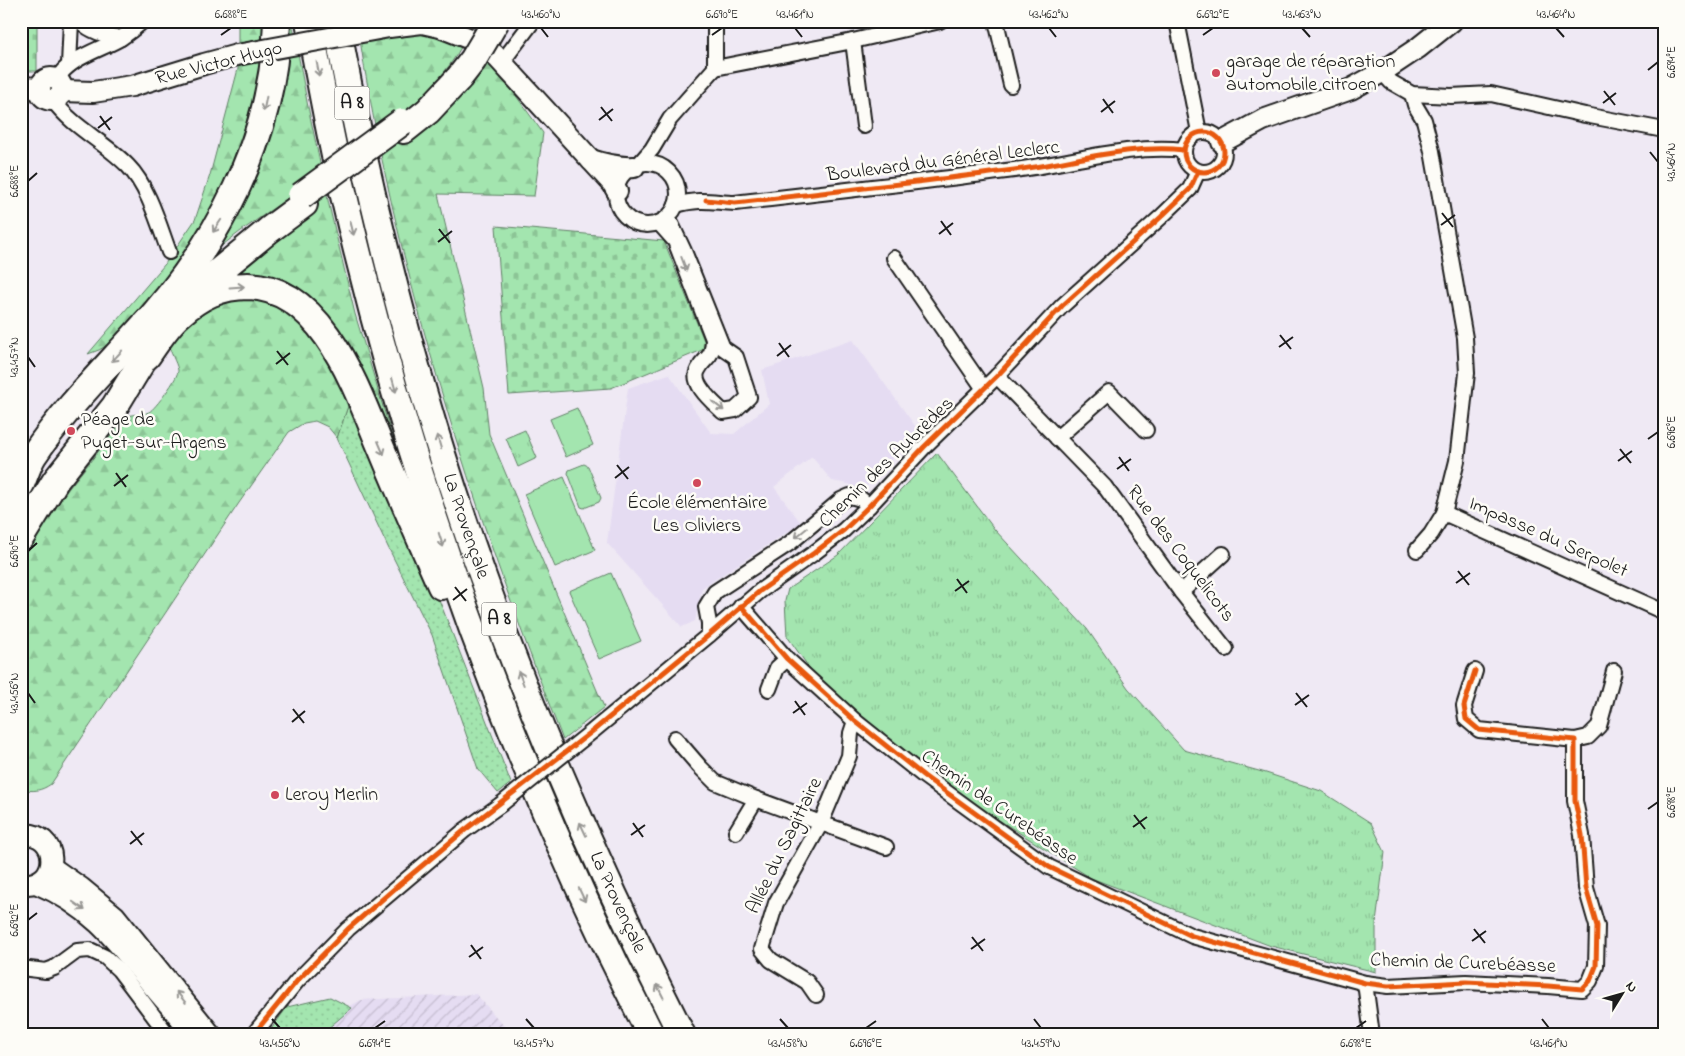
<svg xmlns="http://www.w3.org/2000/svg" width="1685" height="1056" viewBox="0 0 1685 1056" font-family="'Indie Flower',sans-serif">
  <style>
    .built { fill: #e5dcf2 }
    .industrial { fill: url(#industrial-furrows) }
    .grass { fill: url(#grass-dots); stroke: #608066 }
    .forest { fill: url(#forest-firs); stroke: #608066 }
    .cemetery { fill: url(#cemetery-stones); stroke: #608066 }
    .park { fill: url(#park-tufts); stroke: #608066 }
    .garden { fill: #a3e5af; stroke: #608066 }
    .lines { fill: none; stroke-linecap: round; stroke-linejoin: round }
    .street-casing { stroke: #1c1c1c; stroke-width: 18 }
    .secondary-casing { stroke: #1c1c1c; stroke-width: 24 }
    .highway-casing { stroke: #1c1c1c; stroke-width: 30 }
    .street { stroke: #fdfcf7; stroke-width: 14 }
    .secondary { stroke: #fdfcf7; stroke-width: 20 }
    .highway { stroke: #fdfcf7; stroke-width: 26 }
    .street-bridge-casing { stroke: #1c1c1c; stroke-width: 18; stroke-linecap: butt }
    .secondary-bridge-casing { stroke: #1c1c1c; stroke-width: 24; stroke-linecap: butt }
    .highway-bridge-casing { stroke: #1c1c1c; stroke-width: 30; stroke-linecap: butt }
    .street-bridge { stroke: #fdfcf7; stroke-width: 14 }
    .secondary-bridge { stroke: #fdfcf7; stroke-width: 20 }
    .highway-bridge { stroke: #fdfcf7; stroke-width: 26 }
    .cycleway-casing { stroke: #fdfcf7; stroke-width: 8 }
    .cycleway { stroke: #e8590c; stroke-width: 5 }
    .oneway { stroke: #989794 }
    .ticks { fill: none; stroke: #1c1c1c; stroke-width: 2 }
    .poi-dot { fill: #d1495b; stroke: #fdfcf7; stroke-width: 2 }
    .labels { text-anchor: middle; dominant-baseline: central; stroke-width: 5; stroke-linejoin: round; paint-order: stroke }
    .shield { fill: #fdfcf7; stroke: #605f5e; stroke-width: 1 }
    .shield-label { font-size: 19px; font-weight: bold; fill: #1c1c1c }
    .poi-label { font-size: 20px; fill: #1c1c1c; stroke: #fdfcf7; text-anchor: start }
    .street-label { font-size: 20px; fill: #1c1c1c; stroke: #fdfcf7 }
    .neatline { fill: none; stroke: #1c1c1c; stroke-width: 2 }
    .ticks-label { font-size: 12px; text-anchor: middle; fill: #1c1c1c }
  </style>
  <defs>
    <pattern id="industrial-furrows" width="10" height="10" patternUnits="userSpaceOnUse" patternTransform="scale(1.25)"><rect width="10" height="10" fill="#e5dcf2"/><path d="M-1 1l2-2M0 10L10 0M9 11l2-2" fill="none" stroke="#c4bccf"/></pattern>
    <pattern id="grass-dots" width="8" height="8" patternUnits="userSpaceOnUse" patternTransform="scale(1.25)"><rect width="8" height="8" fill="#a3e5af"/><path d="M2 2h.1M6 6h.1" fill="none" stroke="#8cc496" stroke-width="1.8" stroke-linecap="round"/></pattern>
    <pattern id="forest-firs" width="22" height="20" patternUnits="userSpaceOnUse" patternTransform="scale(1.25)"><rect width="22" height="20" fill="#a3e5af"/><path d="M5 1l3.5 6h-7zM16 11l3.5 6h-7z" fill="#8cc496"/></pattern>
    <pattern id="cemetery-stones" width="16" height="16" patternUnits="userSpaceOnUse" patternTransform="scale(1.25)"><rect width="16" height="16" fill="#a3e5af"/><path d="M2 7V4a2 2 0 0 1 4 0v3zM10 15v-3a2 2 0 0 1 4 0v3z" fill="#8cc496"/></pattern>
    <pattern id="park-tufts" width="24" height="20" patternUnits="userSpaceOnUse" patternTransform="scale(1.25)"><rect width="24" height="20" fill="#a3e5af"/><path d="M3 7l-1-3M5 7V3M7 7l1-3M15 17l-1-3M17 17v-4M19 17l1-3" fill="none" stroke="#8cc496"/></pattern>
  </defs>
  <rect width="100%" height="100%" fill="#efe9f4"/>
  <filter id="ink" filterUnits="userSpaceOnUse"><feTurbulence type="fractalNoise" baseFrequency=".02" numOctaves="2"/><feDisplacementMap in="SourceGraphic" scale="10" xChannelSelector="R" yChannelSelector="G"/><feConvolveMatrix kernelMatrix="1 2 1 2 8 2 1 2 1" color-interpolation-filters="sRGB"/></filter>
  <g filter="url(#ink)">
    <polygon class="built" points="853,340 918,430 867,486 856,488 849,484 832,481 812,457 774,487 801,523 702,588 695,621 682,627 607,543 628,388 669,374 711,433 734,434 769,404 762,370"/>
    <polygon class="industrial" points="476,994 512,1035 298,1035 361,1000"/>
    <g class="grass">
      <polygon points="345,385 438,597 511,783 498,793 478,769 432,635 388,547 337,438 348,406"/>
      <polygon points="330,997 352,1008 320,1035 267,1035 287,1007"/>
    </g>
    <g class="forest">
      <polygon points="238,21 271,21 250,129 198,244 114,341 99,350 88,354 165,264 195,220 210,175 238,69"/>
      <polygon points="283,21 292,21 307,102 329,205 355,314 404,476 321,318 210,284 309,183 241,231 207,257"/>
      <path d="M357,21H386L416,33L432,34L463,44C447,73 425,95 400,117L484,59L506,82L543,133L534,196L438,194L484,388L489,434L604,707L563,740C472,507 394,269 357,21Z"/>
      <path d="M247,293L298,315L345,385L348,406L337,438L328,427L315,421L304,423L289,432L239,503L51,784C41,791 33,792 21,789V559L45,522L69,488L126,417C132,413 141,416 149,412C155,409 179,377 178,370C176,361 170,353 169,344L193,311Z"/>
    </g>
    <g class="cemetery">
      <rect x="21" y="21" width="16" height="50"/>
      <polygon points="496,226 664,241 707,348 611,388 509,395"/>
    </g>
    <g class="park">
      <polygon points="525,430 537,458 518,467 506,438"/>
      <polygon points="937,453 995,530 1087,629 1128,688 1184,750 1266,773 1321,791 1371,823 1385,852 1376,923 1376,972 1271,946 1091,878 929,776 848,708 810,669 787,636 785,601 788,589 838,555"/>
    </g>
    <g class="garden">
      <polygon points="577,408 593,445 566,457 550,419"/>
      <polygon points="584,464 588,466 601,498 599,502 584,508 581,507 568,473 569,470"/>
      <polygon points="564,477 595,550 555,567 524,494"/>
      <polygon points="611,573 641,641 599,659 569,591"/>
    </g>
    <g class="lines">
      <defs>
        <g id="street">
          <path d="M80,21C92,33 106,35 121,38"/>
          <polyline points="996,21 1011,85"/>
          <polyline points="1177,21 1199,132"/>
          <polyline points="853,41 864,126"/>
          <polyline points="502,62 533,21"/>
          <polyline points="69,65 71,21"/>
          <polyline points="715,68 853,41 940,21"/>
          <polyline points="1382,72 1391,82 1412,94 1451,96 1491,94 1585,115 1664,130"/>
          <path d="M57,80C67,58 101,50 121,38C129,33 136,27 143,21"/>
          <polyline points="1412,94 1415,105 1424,120 1432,151 1465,338 1467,373 1457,461 1444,513 1431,534 1417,550"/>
          <path d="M53,100C72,127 105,142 128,166C148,186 159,225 169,252"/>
          <circle cx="1204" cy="152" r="20"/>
          <circle cx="647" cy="194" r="31"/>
          <polyline points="638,165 652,149 670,119 715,68 715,21"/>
          <path d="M676,205C701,198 711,202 735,203C828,192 921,182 1014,170C1071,163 1127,144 1184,150"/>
          <path d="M659,223L675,241L713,339C712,362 706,354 698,370C690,384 714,403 723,412L735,410L749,397L736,357L723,348L684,251L668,217"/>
          <polyline points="894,258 984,389"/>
          <polyline points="997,376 1105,487 1181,592 1226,649"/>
          <polyline points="1057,438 1109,392 1146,430"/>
          <polyline points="1444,513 1664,612"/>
          <polyline points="1181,592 1223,554"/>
          <polyline points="741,606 787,659 855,721 924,776 1049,867 1192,936 1365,983 1388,986 1466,982 1548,986 1582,989 1590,981 1596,966 1597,926 1586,888 1582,835 1575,801 1575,740 1479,730 1466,719 1464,706 1475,671"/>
          <polyline points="709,635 709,623 706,607 715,592 790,543 841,500 850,496 861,499 869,506"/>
          <polyline points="769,689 777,668 787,659"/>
          <polyline points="594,730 709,635 760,591 814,553 844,530 869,506 924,447 997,376 1062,306 1161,217 1190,189 1198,171"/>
          <polyline points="675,738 700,767 715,782 756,799 886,847"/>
          <polyline points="1575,740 1588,737 1599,726 1614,671"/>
          <polyline points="736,832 756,799"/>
          <polyline points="21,968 46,971 54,968 77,951 90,950 105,957 119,970 168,1035"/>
          <polyline points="1365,983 1372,1035"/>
          <polyline points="816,995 807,982 771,960 762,949 776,903 821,823 849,756 851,733 855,721"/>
          <polyline points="253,1035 297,981 348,929 465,830 500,805"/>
        </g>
        <g id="secondary">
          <polyline points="389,27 422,23 440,27 473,40 494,54 591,160 613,184 617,191"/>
          <circle cx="51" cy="89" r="11"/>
          <polyline points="21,86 40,89"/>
          <polyline points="62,91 93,92 132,86 204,64 237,55"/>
          <polyline points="1222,142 1263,120 1351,89 1382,72 1418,48 1452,21"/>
          <path d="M591,160C606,165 618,168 634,167"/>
          <path d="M21,835C60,829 63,888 21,884"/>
          <polyline points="51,867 81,888 115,916 211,1035"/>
          <path d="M36,883C91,906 116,940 152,985C166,1002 181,1018 194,1035"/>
        </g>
        <g id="highway">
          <path d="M309,21C320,80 330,138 344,196C411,486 514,770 651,1035"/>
          <path id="s1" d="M336,21C371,209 418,395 482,574C538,732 606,886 682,1035"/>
          <polyline points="404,130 428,111 459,78"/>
          <polyline points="191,294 269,230 304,204"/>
          <path d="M147,356C157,342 167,325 180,314C200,296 221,286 248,286C324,288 357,391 382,450C401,496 421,541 441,586"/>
          <path d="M21,484C25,475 28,464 33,456C63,411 102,372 138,332C217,247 274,139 277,21"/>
          <polyline points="21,537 56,480 115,406 155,340"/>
        </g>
      </defs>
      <use href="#street" class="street-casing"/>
      <use href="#secondary" class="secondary-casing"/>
      <use href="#highway" class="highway-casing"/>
      <use href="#street" class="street"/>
      <use href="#secondary" class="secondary"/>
      <use href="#highway" class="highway"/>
      <defs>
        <polyline id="street-bridge" points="500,805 594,730"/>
        <polyline id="secondary-bridge" points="237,55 389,27"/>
        <g id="highway-bridge">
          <polyline points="459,78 473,60 496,21"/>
          <polyline points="301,196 402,122"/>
        </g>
      </defs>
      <use href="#street-bridge" class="street-bridge-casing"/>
      <use href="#secondary-bridge" class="secondary-bridge-casing"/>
      <use href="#highway-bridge" class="highway-bridge-casing"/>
      <use href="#street-bridge" class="street-bridge"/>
      <use href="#secondary-bridge" class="secondary-bridge"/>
      <use href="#highway-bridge" class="highway-bridge"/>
      <defs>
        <g id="cycleway">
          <circle cx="1204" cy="152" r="20"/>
          <path d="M706,200L735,203C828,192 921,182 1014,170C1071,163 1127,144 1184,150"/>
          <polyline points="741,606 787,659 855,721 924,776 1049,867 1192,936 1365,983 1388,986 1466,982 1548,986 1582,989 1590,981 1596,966 1597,926 1586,888 1582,835 1575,801 1575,740 1479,730 1466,719 1464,706 1475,671"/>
          <polyline points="253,1035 297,981 348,929 400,884 465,830 594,730 709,635 760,591 814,553 844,530 869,506 924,447 997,376 1062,306 1161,217 1190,189 1198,171"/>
        </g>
      </defs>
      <use href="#cycleway" class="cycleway-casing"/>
      <use href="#cycleway" class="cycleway"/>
    </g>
    <defs><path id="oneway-shaft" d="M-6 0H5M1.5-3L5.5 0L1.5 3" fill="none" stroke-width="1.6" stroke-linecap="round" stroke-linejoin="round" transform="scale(1.25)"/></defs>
    <g class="oneway">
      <use href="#oneway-shaft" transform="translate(318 69) rotate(79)"/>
      <use href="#oneway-shaft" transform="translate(265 104) rotate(101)"/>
      <use href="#oneway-shaft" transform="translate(217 226) rotate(124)"/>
      <use href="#oneway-shaft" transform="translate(352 228) rotate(76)"/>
      <use href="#oneway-shaft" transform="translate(684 264) rotate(69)"/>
      <use href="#oneway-shaft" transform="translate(237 287) rotate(-4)"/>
      <use href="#oneway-shaft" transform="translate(117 356) rotate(133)"/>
      <use href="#oneway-shaft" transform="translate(394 385) rotate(74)"/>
      <use href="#oneway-shaft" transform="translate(718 406) rotate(38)"/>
      <use href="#oneway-shaft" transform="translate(439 442) rotate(-107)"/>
      <use href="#oneway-shaft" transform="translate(381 448) rotate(67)"/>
      <use href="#oneway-shaft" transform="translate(801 533) rotate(141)"/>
      <use href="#oneway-shaft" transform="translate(441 540) rotate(72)"/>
      <use href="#oneway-shaft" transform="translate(521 678) rotate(-111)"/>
      <use href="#oneway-shaft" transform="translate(583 829) rotate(-115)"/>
      <use href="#oneway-shaft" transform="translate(582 895) rotate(65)"/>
      <use href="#oneway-shaft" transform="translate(79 906) rotate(35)"/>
      <use href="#oneway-shaft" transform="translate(660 991) rotate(-117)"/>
      <use href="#oneway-shaft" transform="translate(181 997) rotate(-129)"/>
    </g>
  </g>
  <path class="ticks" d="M541,28L548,37M795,28L802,37M1049,28L1056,37M1302,28L1310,37M1556,28L1564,37M221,35L231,28M712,35L722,28M1203,35L1213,28M1648,70L1658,62M1604,91L1615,105M1103,99L1113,113M1603,103L1616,93M601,107L612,121M1101,112L1115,101M100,116L110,130M599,120L613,109M98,128L112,117M1650,152L1658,162M28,181L37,173M1442,213L1453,227M941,221L951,235M1441,225L1455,215M439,229L450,243M939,234L953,223M438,242L452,231M1280,335L1291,349M779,343L789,357M1279,347L1293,337M277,351L288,365M777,356L791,345M28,357L35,367M276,364L290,353M1648,439L1658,432M1620,449L1631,463M1119,457L1129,471M1618,461L1632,451M617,465L628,479M1117,469L1131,459M116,473L126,487M615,478L629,467M114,486L128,475M28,551L37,543M1458,571L1469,585M957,579L967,593M1456,583L1470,573M455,587L466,601M955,591L969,581M453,600L467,589M28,693L35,703M1296,693L1307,707M795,701L805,715M1295,705L1309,695M293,709L304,723M793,713L807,703M292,722L305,711M1648,809L1658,802M1134,815L1145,829M633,823L643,837M1133,827L1147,817M131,831L142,845M631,835L645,825M130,844L144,833M28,920L37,913M1474,929L1485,943M972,937L983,951M1472,941L1486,931M471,945L481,959M971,949L985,939M469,957L483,947M272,1019L280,1028M526,1019L534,1028M780,1019L788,1028M1034,1019L1041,1028M1542,1019L1549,1028M375,1028L385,1021M866,1028L876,1021M1356,1028L1366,1021"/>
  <g class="poi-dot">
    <circle cx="1216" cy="73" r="5"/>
    <circle cx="71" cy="431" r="5"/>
    <circle cx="697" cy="483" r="5"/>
    <circle cx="275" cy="795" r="5"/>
  </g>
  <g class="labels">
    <g class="shield">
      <rect x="334.5" y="86.5" width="35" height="33" rx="4"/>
      <rect x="481.5" y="602.5" width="35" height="33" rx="4"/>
    </g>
    <g class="shield-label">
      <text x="352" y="103">A 8</text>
      <text x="499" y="619">A 8</text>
    </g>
    <g class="poi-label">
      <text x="1226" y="62">garage de réparation<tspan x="1226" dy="23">automobile citroen</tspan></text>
      <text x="81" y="420">Péage de<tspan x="81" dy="23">Puget-sur-Argens</tspan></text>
      <text x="697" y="503" text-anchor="middle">École élémentaire<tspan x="697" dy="23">Les Oliviers</tspan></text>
      <text x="285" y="795">Leroy Merlin</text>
    </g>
    <g class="street-label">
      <text transform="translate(219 64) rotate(-14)">Rue Victor Hugo</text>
      <text transform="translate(943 162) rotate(-7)">Boulevard du Général Leclerc</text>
      <text transform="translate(887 463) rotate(-44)">Chemin des Aubrèdes</text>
      <text stroke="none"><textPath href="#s1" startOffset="522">La Provençale</textPath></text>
      <text transform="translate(1548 538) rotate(24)">Impasse du Serpolet</text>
      <text transform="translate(1180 554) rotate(53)">Rue des Coquelicots</text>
      <text transform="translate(999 808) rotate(35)">Chemin de Curebéasse</text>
      <text transform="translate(785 846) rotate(-64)">Allée du Sagittaire</text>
      <text stroke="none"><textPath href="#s1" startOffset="928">La Provençale</textPath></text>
      <text transform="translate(1463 964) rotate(2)">Chemin de Curebéasse</text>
    </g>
  </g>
  <rect width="1685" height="1056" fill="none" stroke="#fdfcf7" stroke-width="55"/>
  <g transform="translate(1622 994) rotate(53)" stroke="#fdfcf7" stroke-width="4" paint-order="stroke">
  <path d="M0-4L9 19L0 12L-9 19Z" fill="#1c1c1c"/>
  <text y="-8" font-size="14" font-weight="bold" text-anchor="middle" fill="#1c1c1c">N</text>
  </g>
  <rect x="28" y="28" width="1630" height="1000" class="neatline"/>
  <g class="ticks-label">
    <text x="231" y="18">6.688°E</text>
    <text x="541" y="18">43.460°N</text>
    <text x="722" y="18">6.690°E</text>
    <text x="795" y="18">43.461°N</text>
    <text x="1049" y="18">43.462°N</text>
    <text x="1213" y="18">6.692°E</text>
    <text x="1302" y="18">43.463°N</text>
    <text x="1556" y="18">43.464°N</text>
    <text transform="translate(1671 62) rotate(-90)" y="4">6.694°E</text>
    <text transform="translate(1671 162) rotate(-90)" y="4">43.464°N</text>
    <text transform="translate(14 181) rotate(-90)" y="4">6.688°E</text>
    <text transform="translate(14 357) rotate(-90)" y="4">43.457°N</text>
    <text transform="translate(1671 432) rotate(-90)" y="4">6.696°E</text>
    <text transform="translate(14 551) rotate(-90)" y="4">6.690°E</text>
    <text transform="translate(14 693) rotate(-90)" y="4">43.456°N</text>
    <text transform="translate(1671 802) rotate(-90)" y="4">6.698°E</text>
    <text transform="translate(14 920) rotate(-90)" y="4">6.692°E</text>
    <text x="280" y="1047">43.456°N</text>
    <text x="375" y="1047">6.694°E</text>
    <text x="534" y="1047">43.457°N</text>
    <text x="788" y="1047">43.458°N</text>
    <text x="866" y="1047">6.696°E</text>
    <text x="1041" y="1047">43.459°N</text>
    <text x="1356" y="1047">6.698°E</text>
    <text x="1549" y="1047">43.461°N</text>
  </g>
</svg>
